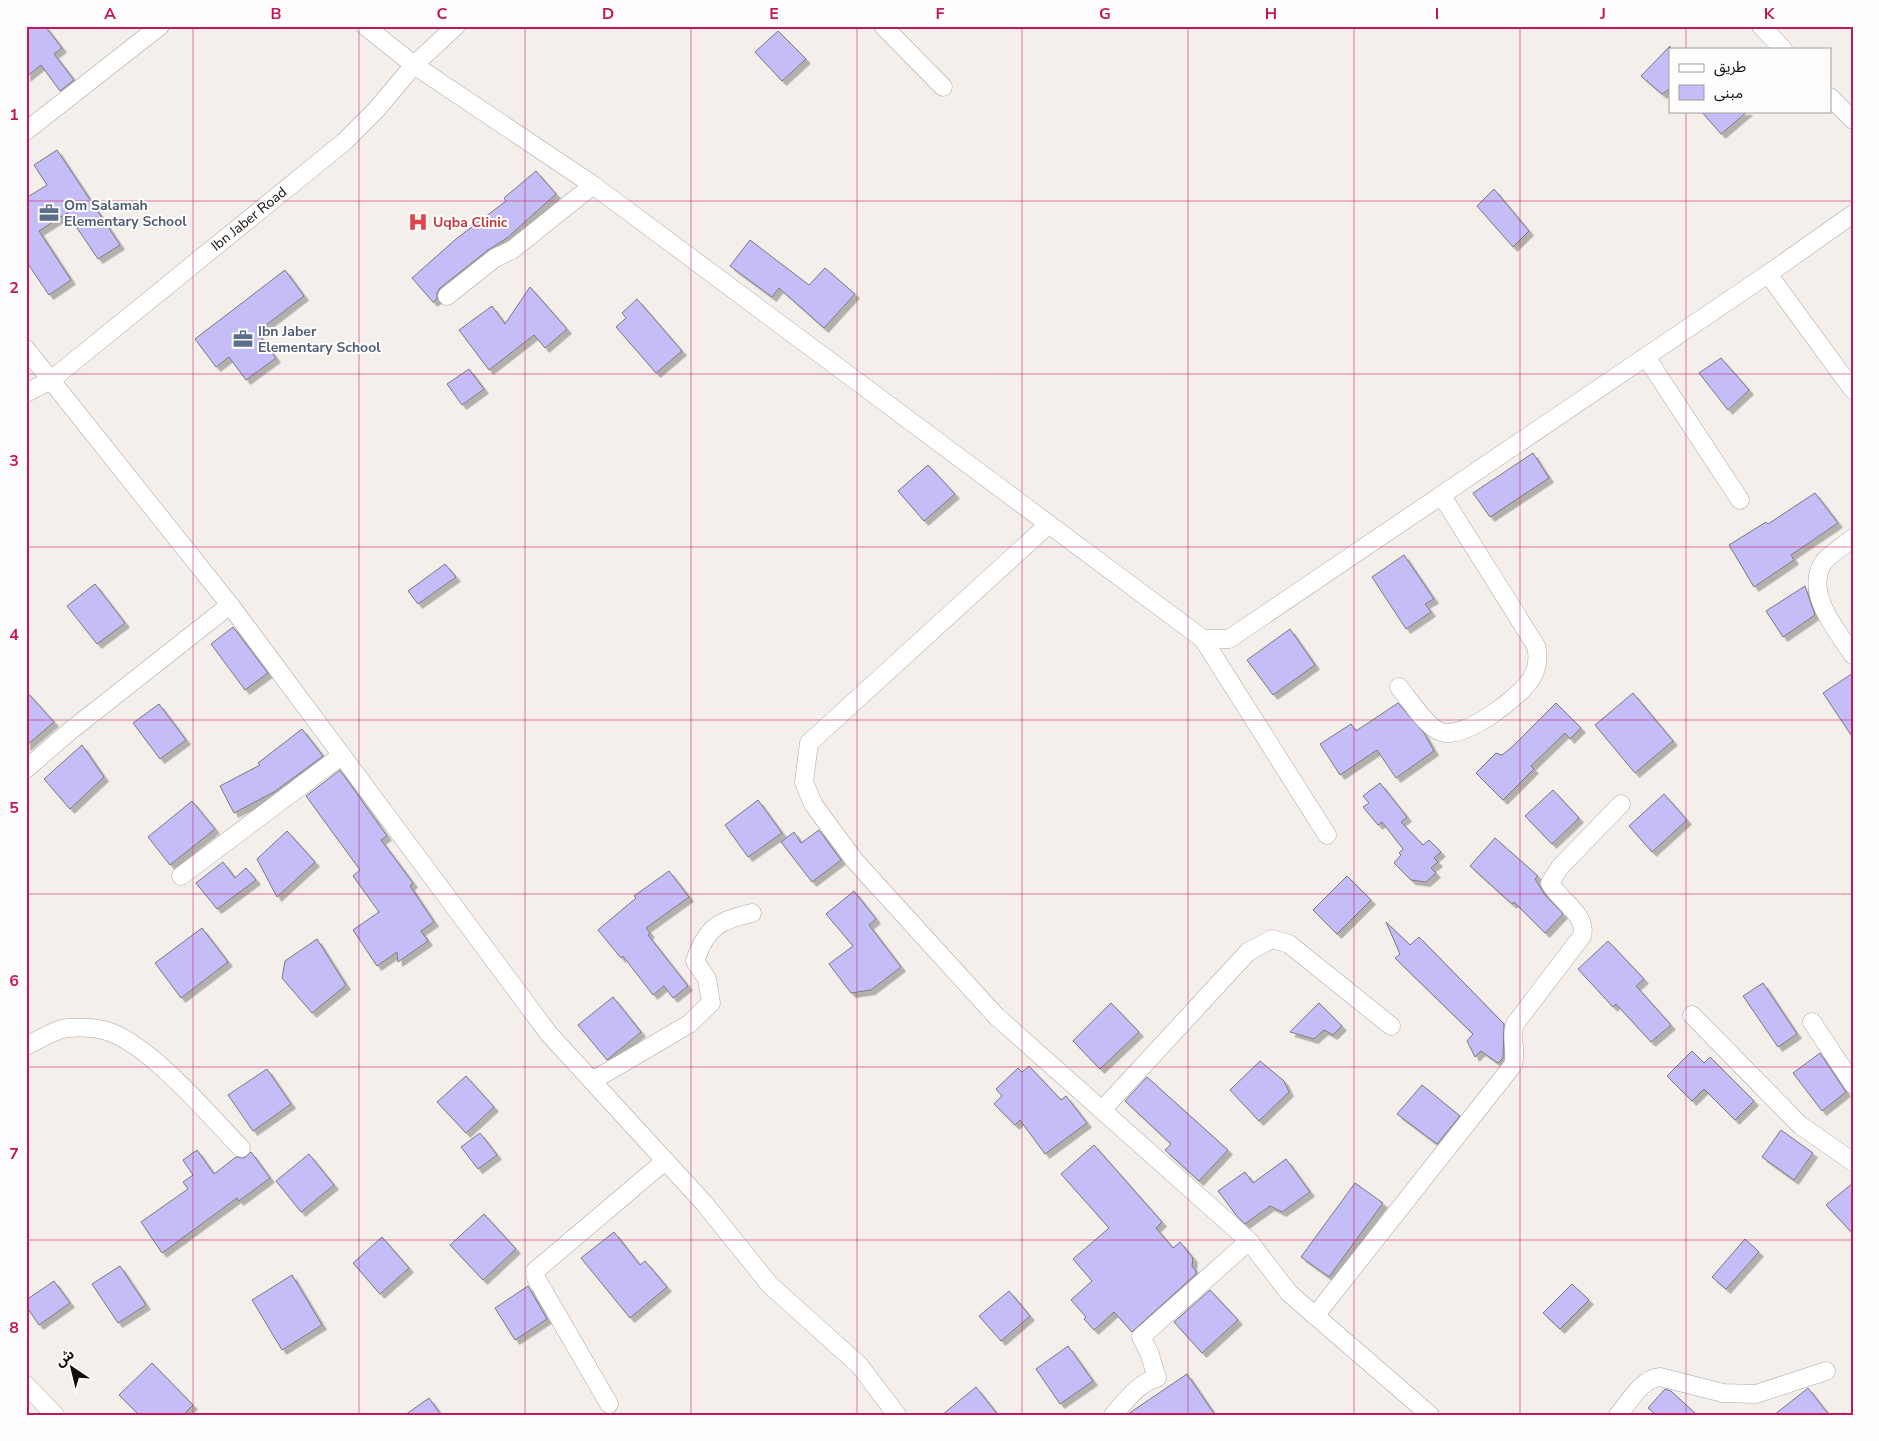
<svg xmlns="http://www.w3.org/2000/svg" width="1879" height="1441" viewBox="0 0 1879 1441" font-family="'Nunito Sans','Noto Sans Arabic',sans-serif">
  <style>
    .building { fill: #c5bdf8; stroke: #79797e; filter: url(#shadow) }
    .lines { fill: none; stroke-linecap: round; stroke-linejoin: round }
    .minor-casing { stroke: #aca7a3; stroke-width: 19 }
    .minor { stroke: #fff; stroke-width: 18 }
    .grid { fill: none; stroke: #c2185b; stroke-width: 1; stroke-opacity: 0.55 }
    .labels { text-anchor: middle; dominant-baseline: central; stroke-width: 4; stroke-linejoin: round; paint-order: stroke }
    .service-label { font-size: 14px; font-weight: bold; fill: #4e5e75; stroke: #fefdfc; text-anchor: start }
    .street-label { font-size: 14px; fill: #110f0d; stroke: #fefdfc }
    .health-label { font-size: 14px; font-weight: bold; fill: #be3a42; stroke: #fefdfc; text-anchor: start }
    .neatline { fill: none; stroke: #c2185b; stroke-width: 2 }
    .grid-label { font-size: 16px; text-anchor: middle; font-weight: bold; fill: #c2185b }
  </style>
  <defs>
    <filter id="shadow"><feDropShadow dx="4.5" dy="4.5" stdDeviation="0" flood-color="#0004"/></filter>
  </defs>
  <rect width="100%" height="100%" fill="#f4efea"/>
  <g class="building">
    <polygon points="26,26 45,26 62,48 54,54 74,80 60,91 41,65 26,77"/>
    <polygon points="778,31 806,59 782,81 755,52"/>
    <polygon points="1670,46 1670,89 1662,94 1641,76"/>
    <polygon points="1701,111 1748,111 1721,134"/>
    <polygon points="57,150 120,245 98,259 67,213 39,231 71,280 49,295 26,261 26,198 47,185 34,165"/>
    <polygon points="536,171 556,194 507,238 488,250 440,288 437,293 437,299 433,302 412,278 456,239 506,201 504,198"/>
    <polygon points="1494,189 1529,231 1513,247 1477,206"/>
    <polygon points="750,240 809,285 825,268 855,294 824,328 779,288 772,297 730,266"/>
    <polygon points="285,270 304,296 257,332 276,358 246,380 229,357 216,367 195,339"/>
    <polygon points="530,287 567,329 545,348 534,335 489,370 459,330 492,306 505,324"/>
    <polygon points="637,299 682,351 656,373 616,327 626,318 622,313"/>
    <polygon points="1721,358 1749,390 1728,410 1699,373"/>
    <polygon points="469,369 484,389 462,405 447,384"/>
    <polygon points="1533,453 1549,478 1490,517 1473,493"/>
    <polygon points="928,465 955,494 924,521 898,491"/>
    <polygon points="1815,493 1838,523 1791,555 1794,560 1754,587 1729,545 1766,522 1768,524"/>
    <polygon points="1404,555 1434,599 1425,604 1431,612 1406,629 1372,577"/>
    <polygon points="445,564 456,577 418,604 408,591"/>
    <polygon points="95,584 125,623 97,644 67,606"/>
    <polygon points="1805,586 1815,615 1783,637 1766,611"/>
    <polygon points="233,627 268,673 245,690 211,644"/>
    <polygon points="1290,629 1315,665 1273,695 1247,660"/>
    <polygon points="1853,673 1853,738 1823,693"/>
    <polygon points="26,691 54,722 26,746"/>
    <polygon points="1633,693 1673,741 1635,773 1595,725"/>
    <polygon points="1398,703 1424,733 1434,751 1396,778 1377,750 1340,775 1320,744 1351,724 1356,731"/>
    <polygon points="1556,703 1581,728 1570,739 1565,733 1531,766 1534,769 1503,800 1476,773 1496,753 1502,755 1512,747"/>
    <polygon points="159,704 186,740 160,759 133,723"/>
    <polygon points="302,729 323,756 274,792 234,813 220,786 260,765 258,763"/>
    <polygon points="82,745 104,777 70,809 44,779"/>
    <polygon points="340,770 387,836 381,840 413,883 410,886 434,922 421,931 428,941 398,962 397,952 377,966 353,930 379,912 353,876 360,870 306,796"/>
    <polygon points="1380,783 1407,817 1401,822 1423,845 1429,840 1441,852 1434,858 1438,862 1431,868 1436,873 1426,882 1411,880 1394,863 1401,855 1399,853 1403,849 1382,822 1378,825 1363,807 1369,803 1363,796"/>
    <polygon points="1553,790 1579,818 1552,844 1525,816"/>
    <polygon points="1664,794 1687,820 1652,852 1629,826"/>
    <polygon points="758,800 782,833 748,857 725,825"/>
    <polygon points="192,801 215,829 170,865 148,837"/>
    <polygon points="819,830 841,860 812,882 781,842 794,832 801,843"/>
    <polygon points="287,831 315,862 277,897 257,859"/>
    <polygon points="1495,838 1538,876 1535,879 1545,895 1563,914 1545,933 1514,902 1512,904 1470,866"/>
    <polygon points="223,862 235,878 246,868 256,880 217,909 196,883"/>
    <polygon points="669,871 689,897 646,928 650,933 648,935 688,986 673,998 664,986 653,995 623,956 621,958 598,930 636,898 634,896"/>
    <polygon points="1347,876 1371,900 1337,934 1313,910"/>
    <polygon points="854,891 876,919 869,925 901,967 871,990 851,993 829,964 853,946 826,914"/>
    <polygon points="1386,922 1410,945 1419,937 1504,1024 1503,1058 1498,1063 1481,1051 1475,1057 1467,1041 1473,1034 1395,958 1400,954"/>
    <polygon points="202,928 228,962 181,998 155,963"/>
    <polygon points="317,939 346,985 312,1013 282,978 285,961"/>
    <polygon points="1608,941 1644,979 1636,986 1671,1025 1651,1042 1616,1004 1613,1007 1578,969"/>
    <polygon points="1763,983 1797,1034 1778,1047 1743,996"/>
    <polygon points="613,997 641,1032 607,1060 578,1025"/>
    <polygon points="1111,1003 1139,1032 1100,1069 1073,1041"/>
    <polygon points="1319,1003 1342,1026 1333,1035 1324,1030 1314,1039 1290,1032"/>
    <polygon points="1692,1051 1704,1063 1710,1057 1754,1101 1735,1120 1704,1089 1692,1101 1667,1076"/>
    <polygon points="1820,1053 1846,1092 1822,1111 1793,1073"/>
    <polygon points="1260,1061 1284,1081 1289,1092 1259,1121 1230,1090"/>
    <polygon points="1029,1066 1061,1100 1066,1096 1087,1123 1045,1154 1020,1120 1015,1125 994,1104 1002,1096 996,1089 1018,1068 1022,1072"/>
    <polygon points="267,1069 291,1104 253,1131 228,1095"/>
    <polygon points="466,1076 494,1107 466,1133 437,1102"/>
    <polygon points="1147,1077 1228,1150 1199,1181 1165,1150 1171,1144 1125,1101"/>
    <polygon points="1422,1085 1460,1116 1437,1144 1397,1114"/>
    <polygon points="1781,1130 1813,1153 1794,1180 1762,1157"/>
    <polygon points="480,1133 497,1155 478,1169 461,1147"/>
    <polygon points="1094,1145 1162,1222 1156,1228 1173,1248 1180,1242 1193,1258 1192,1266 1196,1271 1196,1274 1132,1332 1114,1312 1094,1330 1084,1319 1086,1317 1071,1300 1092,1281 1073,1259 1109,1228 1061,1174"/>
    <polygon points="197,1150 214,1174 236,1157 244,1158 251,1152 270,1178 239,1201 237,1198 162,1253 141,1222 188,1189 183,1182 193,1175 183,1160"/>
    <polygon points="309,1154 334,1185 301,1212 276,1181"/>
    <polygon points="1286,1159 1310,1192 1282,1212 1270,1206 1245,1224 1236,1215 1218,1191 1245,1172 1253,1183"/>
    <polygon points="1355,1183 1383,1203 1329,1277 1301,1257"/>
    <polygon points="1853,1183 1853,1234 1826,1205"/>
    <polygon points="484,1214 516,1249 483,1280 450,1245"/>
    <polygon points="614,1232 640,1265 645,1261 667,1287 630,1318 581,1258"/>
    <polygon points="382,1237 409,1268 380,1294 353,1263"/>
    <polygon points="1745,1239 1759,1252 1726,1289 1712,1277"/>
    <polygon points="120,1266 146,1305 118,1323 92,1284"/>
    <polygon points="292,1275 322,1325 282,1350 252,1300"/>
    <polygon points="54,1281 70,1303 39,1325 26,1306 26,1300"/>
    <polygon points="1572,1284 1589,1300 1560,1329 1543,1313"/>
    <polygon points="528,1286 547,1319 515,1340 495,1308"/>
    <polygon points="1210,1290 1238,1320 1202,1353 1174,1322"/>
    <polygon points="1009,1291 1030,1316 1001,1341 979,1316"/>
    <polygon points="1068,1346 1093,1381 1060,1404 1036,1369"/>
    <polygon points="152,1363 193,1405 183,1415 139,1415 119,1395"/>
    <polygon points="1187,1374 1215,1415 1127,1415 1128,1414"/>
    <polygon points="976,1387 998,1415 942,1415"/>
    <polygon points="1808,1388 1829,1415 1774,1415"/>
    <polygon points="1665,1389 1671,1391 1697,1415 1656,1415 1648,1408"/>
    <polygon points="429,1398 441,1415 405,1415"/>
  </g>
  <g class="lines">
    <defs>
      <g id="minor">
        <polyline points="365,26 414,65 593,185 1203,639 1229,639 1768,274 1853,214"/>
        <polyline points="883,26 943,87"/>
        <polyline points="1761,26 1783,49"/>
        <polyline points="1830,97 1853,120"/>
        <polyline points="26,131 160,26"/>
        <polyline points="1768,274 1853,390"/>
        <polyline points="447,296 495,258 512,250 593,185"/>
        <polyline points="26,349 230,605 549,1034 704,1203 770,1285 859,1365 897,1415"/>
        <polyline points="1646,357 1740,500"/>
        <polyline points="26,393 51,380 344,142 376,110 414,65 456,26"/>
        <polyline points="1049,524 809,743 804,782 813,804 855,861 996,1016 1249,1241 1289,1293 1430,1415"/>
        <path d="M1853,538C1844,546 1829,554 1823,563C1804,593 1838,632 1853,655"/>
        <polyline points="1203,639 1327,835"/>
        <path d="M1399,687C1409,699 1426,727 1441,732C1464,740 1519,698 1531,679C1538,668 1539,658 1536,646L1442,496"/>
        <polyline points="26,769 70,731 230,605"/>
        <polyline points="181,876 342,755"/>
        <polyline points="1692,1015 1800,1125 1853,1162"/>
        <polyline points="1812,1022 1853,1084"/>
        <path d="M26,1046C39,1040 55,1029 68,1028C81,1027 98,1028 110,1032C153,1048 209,1115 241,1148"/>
        <path d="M592,1081L689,1024L711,1003L707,979L695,961C706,928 719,920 752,913"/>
        <polyline points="1103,1109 1248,952 1272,939 1289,944 1391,1026"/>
        <path d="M1315,1316L1513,1065C1517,1051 1510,1037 1515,1024L1582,936C1588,915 1559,900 1550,883L1560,867L1621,804"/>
        <polyline points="26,1385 55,1415"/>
        <polyline points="609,1404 536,1278 535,1271 665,1161"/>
        <path d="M1113,1415C1125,1402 1139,1382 1157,1378L1149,1352L1141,1337L1249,1241"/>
        <path d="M1618,1415C1630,1401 1641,1379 1660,1377L1723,1393L1756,1394L1826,1371"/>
      </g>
    </defs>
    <use href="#minor" class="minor-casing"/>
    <use href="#minor" class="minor"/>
  </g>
  <path class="grid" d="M193,26V1415M359,26V1415M525,26V1415M691,26V1415M857,26V1415M1022,26V1415M1188,26V1415M1354,26V1415M1520,26V1415M1686,26V49M1686,111V1415M26,201H1853M26,374H1853M26,547H1853M26,720H1853M26,894H1853M26,1067H1853M26,1240H1853"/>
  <defs>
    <symbol id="office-bare" viewBox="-9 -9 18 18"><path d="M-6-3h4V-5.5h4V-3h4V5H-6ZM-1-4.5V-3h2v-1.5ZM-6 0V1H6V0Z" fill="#5c6f8a" stroke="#fefdfc" stroke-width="2.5" paint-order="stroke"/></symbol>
    <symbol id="hospital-bare" viewBox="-9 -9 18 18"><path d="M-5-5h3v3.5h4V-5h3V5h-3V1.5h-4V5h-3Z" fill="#e0444e" stroke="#fefdfc" stroke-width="2.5" paint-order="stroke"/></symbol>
  </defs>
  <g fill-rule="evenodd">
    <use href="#office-bare" x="35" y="199" width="28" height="28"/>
    <use href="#hospital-bare" x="404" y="208" width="28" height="28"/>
    <use href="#office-bare" x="229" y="325" width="28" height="28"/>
  </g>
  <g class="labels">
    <g class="service-label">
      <text x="64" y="205">Om Salamah<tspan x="64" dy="16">Elementary School</tspan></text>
      <text x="258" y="331">Ibn Jaber<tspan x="258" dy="16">Elementary School</tspan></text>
    </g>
    <g class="street-label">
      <text transform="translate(249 219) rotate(-39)">Ibn Jaber Road</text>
    </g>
    <g class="health-label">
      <text x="433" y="222">Uqba Clinic</text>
    </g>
  </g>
  <rect width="1879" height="1441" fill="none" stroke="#fefdfc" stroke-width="55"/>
  <rect x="1669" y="48" width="162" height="65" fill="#fefdfc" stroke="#9f9e9c"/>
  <rect x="1679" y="64" width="25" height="8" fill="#ffffff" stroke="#9f9e9c"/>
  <text x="1714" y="72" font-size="15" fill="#110f0d">طريق</text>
  <rect x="1679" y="85" width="25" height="15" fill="#c5bdf8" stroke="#9f9e9c"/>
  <text x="1714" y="98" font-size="15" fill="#110f0d">مبنى</text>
  <g transform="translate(72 1368) rotate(325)" stroke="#fefdfc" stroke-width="4" paint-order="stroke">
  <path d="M0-4L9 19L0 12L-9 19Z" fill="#110f0d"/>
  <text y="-8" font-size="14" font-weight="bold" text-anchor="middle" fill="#110f0d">ش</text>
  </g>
  <rect x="28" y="28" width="1824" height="1386" class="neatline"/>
  <g class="grid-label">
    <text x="110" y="19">A</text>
    <text x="276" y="19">B</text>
    <text x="442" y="19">C</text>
    <text x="608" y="19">D</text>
    <text x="774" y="19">E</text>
    <text x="940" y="19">F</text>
    <text x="1105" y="19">G</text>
    <text x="1271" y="19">H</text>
    <text x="1437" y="19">I</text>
    <text x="1603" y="19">J</text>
    <text x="1769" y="19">K</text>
    <text x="14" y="120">1</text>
    <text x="14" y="293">2</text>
    <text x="14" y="466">3</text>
    <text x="14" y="640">4</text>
    <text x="14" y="813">5</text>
    <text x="14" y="986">6</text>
    <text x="14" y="1159">7</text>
    <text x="14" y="1333">8</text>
  </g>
</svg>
